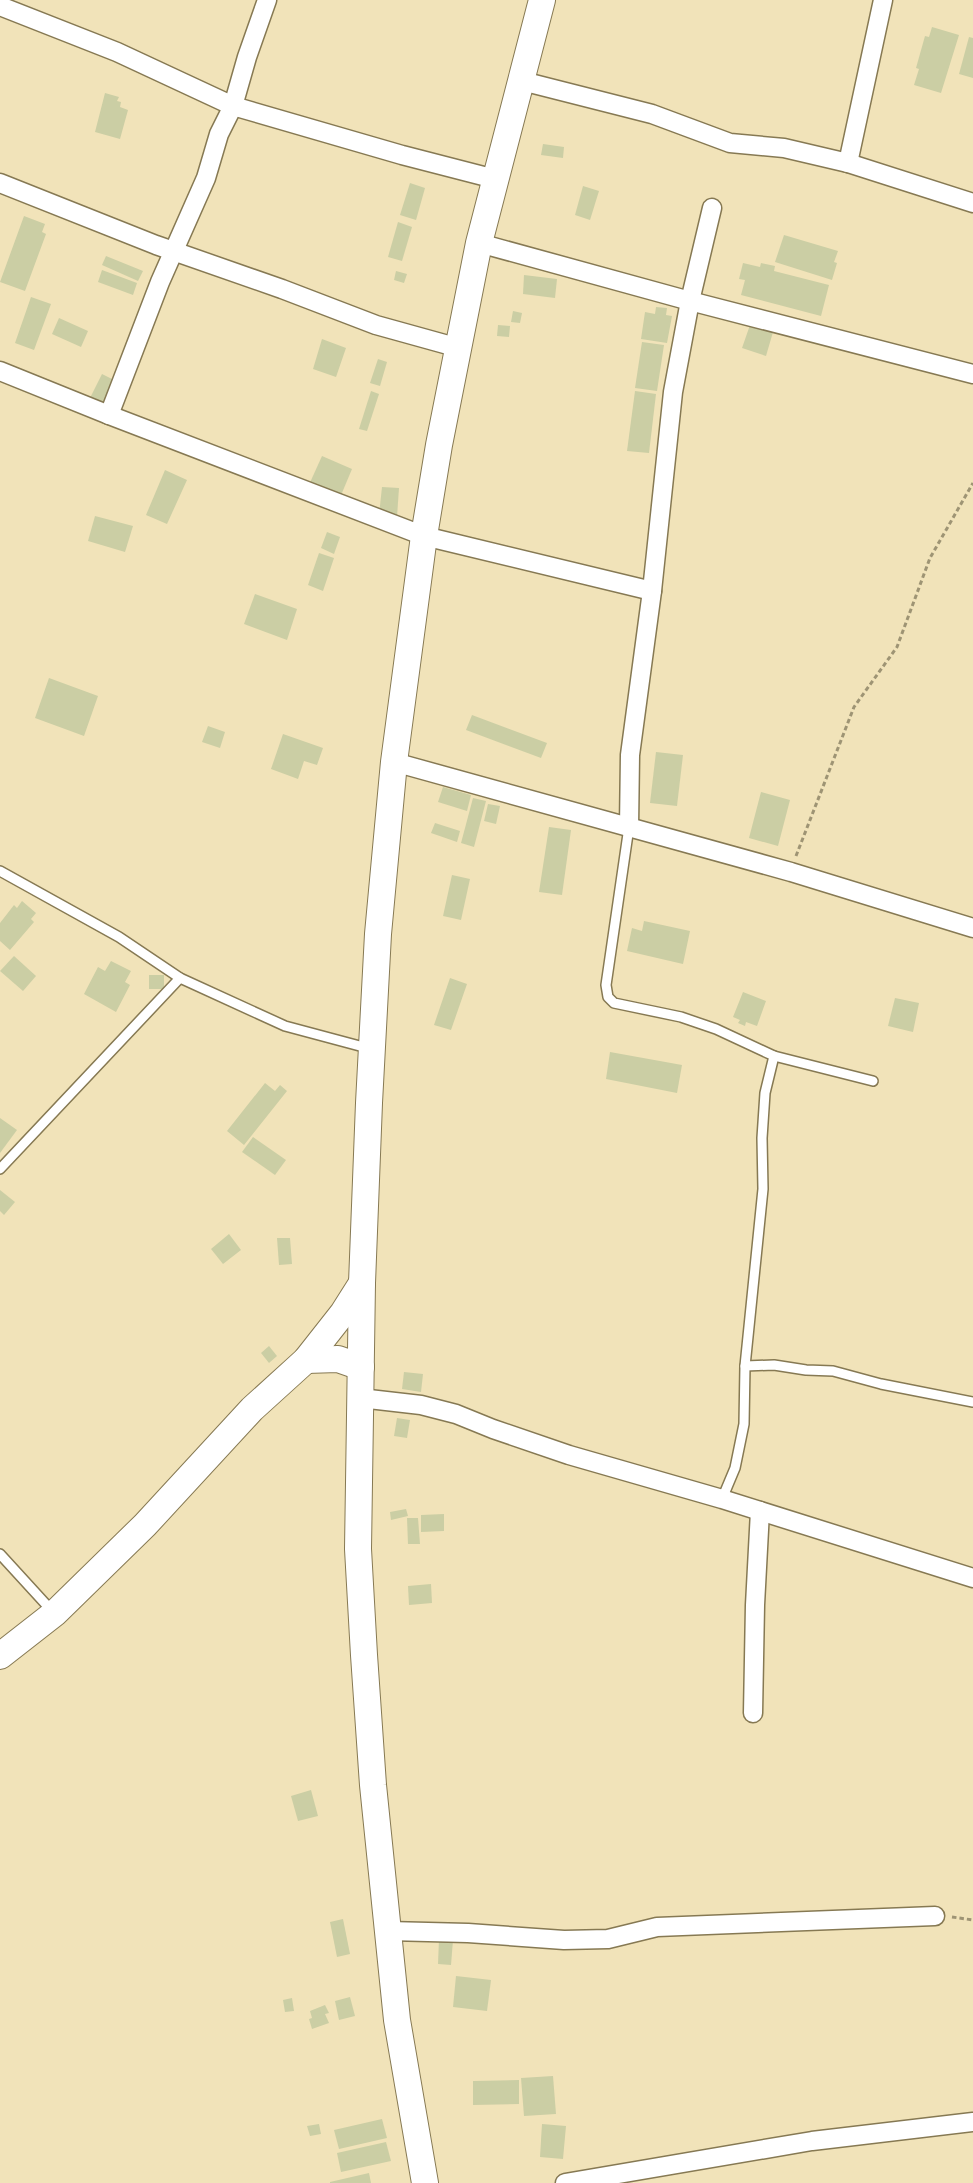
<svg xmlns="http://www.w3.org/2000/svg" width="973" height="2183" viewBox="0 0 973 2183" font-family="'Work Sans',sans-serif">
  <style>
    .building { fill: #cbcea4 }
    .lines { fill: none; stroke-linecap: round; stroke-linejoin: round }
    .lane-casing { stroke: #867953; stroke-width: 12 }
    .street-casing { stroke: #867953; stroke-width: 21 }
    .secondary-casing { stroke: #867953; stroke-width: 28 }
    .path { stroke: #9e9474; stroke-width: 3; stroke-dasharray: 4.5 3; stroke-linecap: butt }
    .lane { stroke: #fff; stroke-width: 9 }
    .street { stroke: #fff; stroke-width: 18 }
    .secondary { stroke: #fff; stroke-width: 26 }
  </style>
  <rect width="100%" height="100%" fill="#f1e3b9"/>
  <g class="building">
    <polygon points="932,27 959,35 941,93 914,85 919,69 916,68 925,36 929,37"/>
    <polygon points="969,37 973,38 973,78 959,74"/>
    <polygon points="105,93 119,97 117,101 121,102 120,107 128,110 120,139 95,132"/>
    <polygon points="543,144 564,147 563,158 541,155"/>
    <polygon points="410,183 425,188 416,220 400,215"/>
    <polygon points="583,186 599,191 590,220 575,215"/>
    <polygon points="24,216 45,224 42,232 46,234 25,291 0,282"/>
    <polygon points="398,222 412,227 402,261 388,257"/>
    <polygon points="784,235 838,251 834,262 837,263 832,280 775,262"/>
    <polygon points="106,256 143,271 138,281 102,265"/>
    <polygon points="743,263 760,267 761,263 775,266 774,271 829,285 821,316 741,295 745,280 739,279"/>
    <polygon points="102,270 137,283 133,295 98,282"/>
    <polygon points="396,271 407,274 404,283 394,280"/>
    <polygon points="524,275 557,279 555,298 523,294"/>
    <polygon points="31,297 51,304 34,350 15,343"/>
    <polygon points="656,307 667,308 666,315 672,316 667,343 641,339 645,312 655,314"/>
    <polygon points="513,311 522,313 520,323 511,322"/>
    <polygon points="59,318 88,331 81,347 52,334"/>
    <polygon points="498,325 510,326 509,337 497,336"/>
    <polygon points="750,325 773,332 766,356 742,348"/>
    <polygon points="322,339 346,348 336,377 313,369"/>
    <polygon points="642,342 664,345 657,391 635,388"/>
    <polygon points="378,359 387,362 380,386 370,383"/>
    <polygon points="102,374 114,380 102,406 89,400"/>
    <polygon points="371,391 379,394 367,431 359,429"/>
    <polygon points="635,391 656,394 649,453 627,451"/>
    <polygon points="322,456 352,469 339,500 308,487"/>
    <polygon points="165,470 187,480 167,524 146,515"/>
    <polygon points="382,487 399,488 397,517 379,515"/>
    <polygon points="95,516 133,526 125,552 88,541"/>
    <polygon points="327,532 340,537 334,554 321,548"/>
    <polygon points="319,553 334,558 323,591 308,585"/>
    <polygon points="255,594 297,609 287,640 244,624"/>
    <polygon points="49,678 98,696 84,736 35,718"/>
    <polygon points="472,715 547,743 541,758 466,730"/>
    <polygon points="208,726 225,732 220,748 202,742"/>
    <polygon points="283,734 323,748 317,765 304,761 298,779 271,769"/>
    <polygon points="656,752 683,755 677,806 650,803"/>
    <polygon points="443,787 471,795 467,811 438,802"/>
    <polygon points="761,792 790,800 778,846 749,838"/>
    <polygon points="473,798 486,801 474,847 461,843"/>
    <polygon points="488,804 500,806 496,824 484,821"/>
    <polygon points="435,823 460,831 457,842 431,833"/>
    <polygon points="549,827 571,830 562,895 539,892"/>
    <polygon points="452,875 470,879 461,920 443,916"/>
    <polygon points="22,901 36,913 31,919 34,922 10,950 0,941 0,923 14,905 17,908"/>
    <polygon points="644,921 690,931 683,964 627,951 632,928 642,931"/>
    <polygon points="14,956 36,976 23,991 0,971"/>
    <polygon points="111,961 131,971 125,982 130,985 116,1012 84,994 98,967 105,971"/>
    <rect x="149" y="975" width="15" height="14"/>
    <polygon points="450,978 467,984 451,1030 434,1025"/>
    <polygon points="743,992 766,1001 757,1026 746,1022 745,1026 738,1023 740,1020 733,1017"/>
    <polygon points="895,998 919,1003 913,1032 888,1026"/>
    <polygon points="610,1052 682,1065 677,1093 606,1079"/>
    <polygon points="265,1083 275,1091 280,1085 287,1091 244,1145 227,1131"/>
    <polygon points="0,1118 17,1130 0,1153"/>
    <polygon points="253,1137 286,1160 275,1175 242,1152"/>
    <polygon points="0,1190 15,1202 4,1215 0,1211"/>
    <polygon points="229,1234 241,1250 223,1264 211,1249"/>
    <polygon points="277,1238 290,1238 292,1264 279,1265"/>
    <polygon points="269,1346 277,1356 269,1363 261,1353"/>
    <polygon points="404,1372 423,1374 421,1392 402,1389"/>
    <polygon points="397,1418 410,1420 407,1438 394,1436"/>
    <polygon points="406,1509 408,1516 391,1520 390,1512"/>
    <polygon points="444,1514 444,1531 421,1532 421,1515"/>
    <polygon points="407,1518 418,1518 420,1544 408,1544"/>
    <polygon points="431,1584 432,1603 409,1605 408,1586"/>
    <polygon points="311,1790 318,1816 298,1821 291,1796"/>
    <polygon points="343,1919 350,1954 337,1957 330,1922"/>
    <polygon points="439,1939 453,1940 451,1965 438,1964"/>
    <polygon points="456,1976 491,1980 487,2011 453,2007"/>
    <polygon points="350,1997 355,2016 339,2020 335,2001"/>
    <polygon points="292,1998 294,2011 285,2012 283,2000"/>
    <polygon points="325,2005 329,2013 325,2014 329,2023 312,2029 309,2019 312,2018 310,2011"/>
    <polygon points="553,2076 556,2114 524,2116 521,2078"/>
    <polygon points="519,2080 519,2104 473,2105 473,2081"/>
    <polygon points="382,2119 387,2138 339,2149 334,2130"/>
    <polygon points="319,2124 321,2134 310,2136 307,2126"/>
    <polygon points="542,2124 566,2126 563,2159 540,2157"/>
    <polygon points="386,2142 391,2161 341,2172 337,2153"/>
    <polygon points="369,2173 371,2183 330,2183 330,2182"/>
  </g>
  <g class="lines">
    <defs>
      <g id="lane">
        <polyline points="629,827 606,985 608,997 614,1003 681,1017 716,1029 774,1056 765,1093 762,1138 763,1189 745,1366 744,1424 735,1468 722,1499"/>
        <polyline points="0,871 119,937 180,978 285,1026 371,1049"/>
        <polyline points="774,1056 873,1081"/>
        <polyline points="0,1169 180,978"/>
        <polyline points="745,1366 774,1365 806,1370 833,1371 881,1384 973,1402"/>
        <polyline points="0,1554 53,1612"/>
      </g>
      <g id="street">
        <polyline points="0,6 117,52 233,106 402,155 495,179"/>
        <polyline points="522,81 652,114 730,143 784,148 848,163 973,203"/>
        <polyline points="848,163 883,0"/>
        <polyline points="0,183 156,245 282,289 376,325 459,348"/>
        <polyline points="479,243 690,301 973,374"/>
        <polyline points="0,371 109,415 424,536 652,591"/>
        <polyline points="109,415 160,282 206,178 219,134 233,106 247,57 267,0"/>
        <polyline points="394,762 791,872 973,928"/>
        <polyline points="629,827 630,755 652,591 673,392 690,301 712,208"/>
        <polyline points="360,1398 421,1405 456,1414 493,1429 569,1455 722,1499 973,1578"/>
        <polyline points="753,1713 755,1605 760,1511"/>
        <polyline points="388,1931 468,1933 564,1940 608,1939 657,1927 935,1916"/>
        <polyline points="565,2183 812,2141 973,2122"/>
      </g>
      <g id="secondary">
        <polyline points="306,1360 338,1359 361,1367"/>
        <polyline points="0,1656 55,1613 145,1525 252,1409 306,1360 343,1313 362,1283"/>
        <polyline points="425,2183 397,2020 373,1785 364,1655 358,1549 362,1283 369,1103 378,934 394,762 424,536 439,445 479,243 542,0"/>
      </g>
    </defs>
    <use href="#lane" class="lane-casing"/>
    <use href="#street" class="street-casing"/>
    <use href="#secondary" class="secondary-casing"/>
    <g class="path">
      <polyline points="796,856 854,707 897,647 930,558 973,483"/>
      <polyline points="952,1917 973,1920"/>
    </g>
    <use href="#lane" class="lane"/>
    <use href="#street" class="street"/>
    <use href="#secondary" class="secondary"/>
  </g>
</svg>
